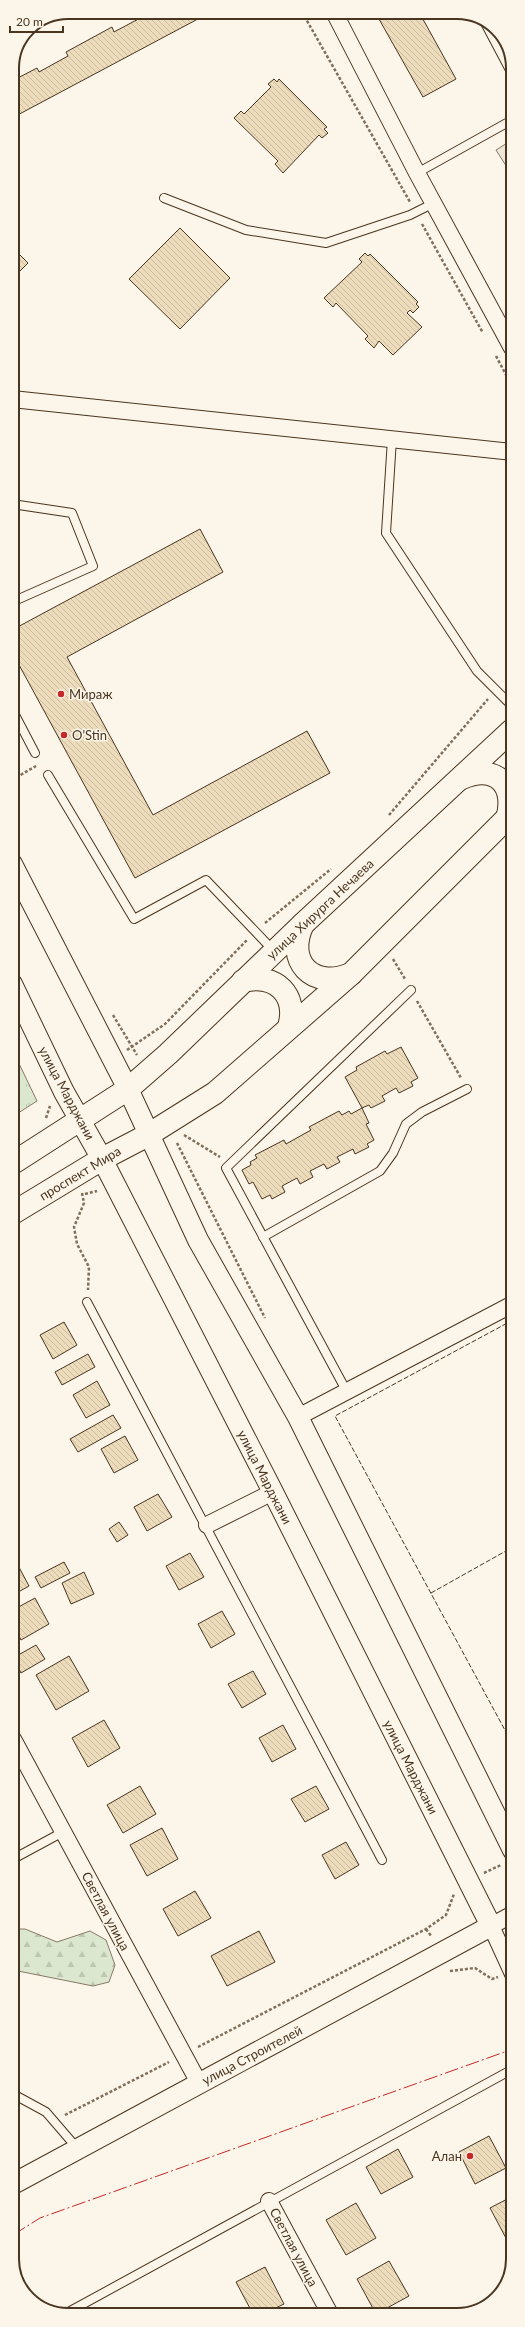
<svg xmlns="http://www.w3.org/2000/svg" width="525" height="2327" viewBox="0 0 525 2327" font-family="Lato,sans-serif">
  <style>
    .grass { fill: url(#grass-tufts); stroke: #887966 }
    .forest { fill: url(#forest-firs); stroke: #887966 }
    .parking { fill: #ede7d9; stroke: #887966 }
    .building { fill: url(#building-back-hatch); stroke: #4a3520 }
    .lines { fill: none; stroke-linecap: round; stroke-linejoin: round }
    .service-casing { stroke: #4a3520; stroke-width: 10 }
    .minor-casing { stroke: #4a3520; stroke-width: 18 }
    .tertiary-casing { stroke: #4a3520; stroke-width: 22 }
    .secondary-casing { stroke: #4a3520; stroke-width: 24 }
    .path { stroke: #7f6f5c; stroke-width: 2.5; stroke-dasharray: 3 2; stroke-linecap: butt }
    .service { stroke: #fbf6e9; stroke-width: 8 }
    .minor { stroke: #fbf6e9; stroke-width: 16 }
    .tertiary { stroke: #fbf6e9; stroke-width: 20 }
    .secondary { stroke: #fbf6e9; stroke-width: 22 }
    .fence { stroke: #4a3520; stroke-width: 1; stroke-dasharray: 5 2; stroke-linecap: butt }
    .power { stroke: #c62828; stroke-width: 1; stroke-dasharray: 14 3 2 3; stroke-linecap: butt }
    .poi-dot { fill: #c62828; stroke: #fbf6e9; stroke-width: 1.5 }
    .labels { text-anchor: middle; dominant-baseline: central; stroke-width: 3; stroke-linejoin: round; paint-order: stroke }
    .poi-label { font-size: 13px; fill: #4a3520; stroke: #fbf6e9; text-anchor: start }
    .street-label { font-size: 13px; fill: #4a3520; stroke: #fbf6e9 }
    .rim { fill: none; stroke: #4a3520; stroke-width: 2 }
  </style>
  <defs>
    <pattern id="grass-tufts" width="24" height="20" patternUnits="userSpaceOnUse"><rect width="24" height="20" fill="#dce7d0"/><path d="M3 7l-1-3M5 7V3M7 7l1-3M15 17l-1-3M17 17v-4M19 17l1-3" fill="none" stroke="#bec7b2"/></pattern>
    <pattern id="forest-firs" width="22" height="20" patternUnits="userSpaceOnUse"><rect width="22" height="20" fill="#dce7d0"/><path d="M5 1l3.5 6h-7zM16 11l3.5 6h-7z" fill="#bec7b2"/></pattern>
    <pattern id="building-back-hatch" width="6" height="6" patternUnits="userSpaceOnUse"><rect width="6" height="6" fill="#ecdcbc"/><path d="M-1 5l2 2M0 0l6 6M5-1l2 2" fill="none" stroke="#ccbda1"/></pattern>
  </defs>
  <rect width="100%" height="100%" fill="#fbf6e9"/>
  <polygon class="grass" points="12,1049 37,1101 12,1117"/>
  <polygon class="forest" points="13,1929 25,1929 57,1942 90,1931 106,1940 115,1965 109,1982 93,1986 13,1970"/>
  <polygon class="parking" points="512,140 512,175 496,150"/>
  <g class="building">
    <polygon points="141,12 211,12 12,118 12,81 37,68 39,72 68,56 66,52 112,27 114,32 144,16"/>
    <polygon points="375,12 419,12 456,79 423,97"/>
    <polygon points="274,79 277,82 279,79 327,127 324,129 328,133 322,138 319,135 283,173 275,164 278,161 234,118 241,111 244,114 271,87 268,84"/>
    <polygon points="180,228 230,278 180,329 129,279"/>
    <polygon points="12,241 20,249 17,252 28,263 12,279"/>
    <polygon points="365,253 368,256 370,254 418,302 416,304 419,307 413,313 410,310 407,313 422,327 393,355 379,341 374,348 365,339 368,336 336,303 333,307 324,298 362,262 359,259"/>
    <polygon points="200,529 223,572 67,657 153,815 307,731 330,773 135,878 12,652 12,630"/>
    <polygon points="401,1047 418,1078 411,1082 413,1086 399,1093 396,1088 382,1096 385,1101 371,1108 369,1105 362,1108 345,1077 357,1070 356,1067 385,1051 387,1054"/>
    <polygon points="362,1108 369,1123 366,1124 374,1140 367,1144 369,1147 355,1154 353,1149 337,1157 340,1162 327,1169 324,1164 310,1171 313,1177 300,1184 297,1178 282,1186 285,1192 272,1199 270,1195 262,1199 253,1182 249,1184 242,1170 251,1165 250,1162 257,1158 255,1155 284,1140 286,1144 311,1130 309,1127 339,1111 342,1115 349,1111 351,1114"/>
    <polygon points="64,1322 77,1345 53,1359 40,1335"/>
    <polygon points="88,1354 95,1367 62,1385 55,1372"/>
    <polygon points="97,1381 110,1405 86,1418 73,1395"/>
    <polygon points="113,1415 121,1428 78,1452 70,1439"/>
    <polygon points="125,1436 138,1460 114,1473 101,1449"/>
    <polygon points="158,1494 172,1517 147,1531 134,1507"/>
    <polygon points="119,1522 128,1535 117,1542 109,1529"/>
    <polygon points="190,1553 204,1577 179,1590 166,1566"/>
    <polygon points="13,1556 29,1586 13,1595"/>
    <polygon points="64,1562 70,1573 41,1588 35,1577"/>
    <polygon points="84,1572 94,1594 71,1604 62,1583"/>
    <polygon points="35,1598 49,1624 21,1640 13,1624 13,1610"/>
    <polygon points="222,1611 235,1634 211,1648 198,1624"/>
    <polygon points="36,1645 45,1659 21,1673 13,1658"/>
    <polygon points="69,1656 89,1691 56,1710 36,1675"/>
    <polygon points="253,1671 266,1694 242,1708 228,1684"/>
    <polygon points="104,1720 120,1748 88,1767 72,1738"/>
    <polygon points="283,1725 296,1749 272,1762 259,1738"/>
    <polygon points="140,1786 156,1814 123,1833 107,1805"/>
    <polygon points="316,1786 329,1809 305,1822 291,1799"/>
    <polygon points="162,1828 178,1859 147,1876 130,1845"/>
    <polygon points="346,1842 359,1865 335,1879 322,1855"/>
    <polygon points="195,1891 211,1918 178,1936 163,1909"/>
    <polygon points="259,1931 275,1962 227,1986 211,1956"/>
    <polygon points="489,2136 506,2168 475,2184 459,2152"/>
    <polygon points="398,2149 413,2177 381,2194 366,2167"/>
    <polygon points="513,2196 513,2237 507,2240 490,2208"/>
    <polygon points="356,2203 376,2238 346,2255 326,2220"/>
    <polygon points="389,2261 409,2296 376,2314 357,2279"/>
    <polygon points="265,2267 284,2304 263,2314 253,2314 236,2282"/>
  </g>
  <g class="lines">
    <defs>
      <g id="service">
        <polyline points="485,23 512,74"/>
        <polyline points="417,173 512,120"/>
        <polyline points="164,198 246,230 326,243 410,215 434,203"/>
        <polyline points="392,439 386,533 477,671 512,706"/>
        <polyline points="12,504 72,513 93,566 12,602"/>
        <polyline points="12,709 35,753"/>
        <polyline points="48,775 134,919 206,880 273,950"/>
        <polyline points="263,1237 380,1171 393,1153 406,1124 422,1112 467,1089"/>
        <polyline points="87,1302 382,1860"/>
        <polyline points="347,1392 226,1168 411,990"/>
        <polyline points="13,1859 63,1832"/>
        <polyline points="13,2094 46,2112 77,2148"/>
        <polyline points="63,2315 513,2069"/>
      </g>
      <g id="minor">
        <polyline points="334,12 417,173 512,348"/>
        <polyline points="12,399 512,452"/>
        <polyline points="298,1417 513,1304"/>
        <polyline points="207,1525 273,1492"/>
        <polyline points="13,1739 199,2083"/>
        <polyline points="513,1914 491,1926 513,1974"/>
        <polyline points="269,2201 330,2314"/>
      </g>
      <g id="tertiary">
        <polyline points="12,864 128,1089 198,1240 298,1417 513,1850"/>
        <polyline points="12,984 64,1092 102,1159 273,1492 491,1926 13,2184"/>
      </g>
      <g id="secondary">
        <path d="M462,778C495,764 517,784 507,819"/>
        <path d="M303,924C285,961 312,990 351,974"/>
        <path d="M243,981C276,973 298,995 289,1027"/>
        <polyline points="13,1163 128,1089 168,1054 303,924 512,730"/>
        <polyline points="13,1213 102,1159 148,1135 215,1093 351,974 512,813"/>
      </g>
    </defs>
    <use href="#service" class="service-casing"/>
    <use href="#minor" class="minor-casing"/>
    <use href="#tertiary" class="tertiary-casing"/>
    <use href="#secondary" class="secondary-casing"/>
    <g class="path">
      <polyline points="302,12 410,202"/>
      <polyline points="422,224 483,333"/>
      <polyline points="496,356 512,386"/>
      <polyline points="507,683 512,677"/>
      <polyline points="12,780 36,766"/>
      <polyline points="389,815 488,699"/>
      <polyline points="12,834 19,846"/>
      <polyline points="265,923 331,869"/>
      <polyline points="393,959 405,979"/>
      <polyline points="417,1001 461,1078"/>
      <polyline points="113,1015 137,1055"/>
      <polyline points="127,1050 165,1024 247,940"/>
      <polyline points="46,1118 50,1106"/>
      <polyline points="184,1135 220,1157"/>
      <polyline points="177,1143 265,1318"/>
      <polyline points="82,1193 84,1203 74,1227 77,1244 89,1267 88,1290"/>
      <polyline points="85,1194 97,1191"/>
      <polyline points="484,1873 501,1865"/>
      <polyline points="426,1929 432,1937"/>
      <polyline points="450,1971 475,1968 492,1979 498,1977"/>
      <polyline points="198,2047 426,1929 446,1915 454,1894"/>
      <polyline points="65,2115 169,2062"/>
    </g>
    <use href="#service" class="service"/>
    <use href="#minor" class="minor"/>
    <use href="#tertiary" class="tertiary"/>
    <use href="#secondary" class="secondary"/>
    <g class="fence">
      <polyline points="513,1320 335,1416 513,1745"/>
      <polyline points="431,1593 513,1547"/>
    </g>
    <polyline class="power" points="13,2235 40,2218 513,2049"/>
  </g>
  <g class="poi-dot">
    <circle cx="61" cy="694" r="4"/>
    <circle cx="64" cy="735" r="4"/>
    <circle cx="470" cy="2156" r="4"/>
  </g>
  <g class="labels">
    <g class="poi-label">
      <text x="69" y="694">Мираж</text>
      <text x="72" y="735">O'Stin</text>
      <text x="462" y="2156" text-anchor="end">Алан</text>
    </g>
    <g class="street-label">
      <text transform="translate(320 909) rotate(-43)">улица Хирурга Нечаева</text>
      <text transform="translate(67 1093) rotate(62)">улица Марджани</text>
      <text transform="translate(80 1173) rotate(-31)">проспект Мира</text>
      <text transform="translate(265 1477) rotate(63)">улица Марджани</text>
      <text transform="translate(411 1767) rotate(63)">улица Марджани</text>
      <text transform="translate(106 1911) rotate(62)">Светлая улица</text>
      <text transform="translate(252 2055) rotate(-28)">улица Строителей</text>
      <text transform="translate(294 2247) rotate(62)">Светлая улица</text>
    </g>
  </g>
  <path d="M0 0H525V2327H0ZM68 19H457A49 49 0 0 1 506 68V2259A49 49 0 0 1 457 2308H68A49 49 0 0 1 19 2259V68A49 49 0 0 1 68 19Z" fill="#fbf6e9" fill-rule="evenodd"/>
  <path class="rim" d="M68 19H457A49 49 0 0 1 506 68V2259A49 49 0 0 1 457 2308H68A49 49 0 0 1 19 2259V68A49 49 0 0 1 68 19Z"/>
  <path d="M10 26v6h53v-6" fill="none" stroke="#4a3520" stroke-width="2"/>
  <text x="16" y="26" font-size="12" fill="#4a3520" stroke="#fbf6e9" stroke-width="3" paint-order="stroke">20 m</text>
</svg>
